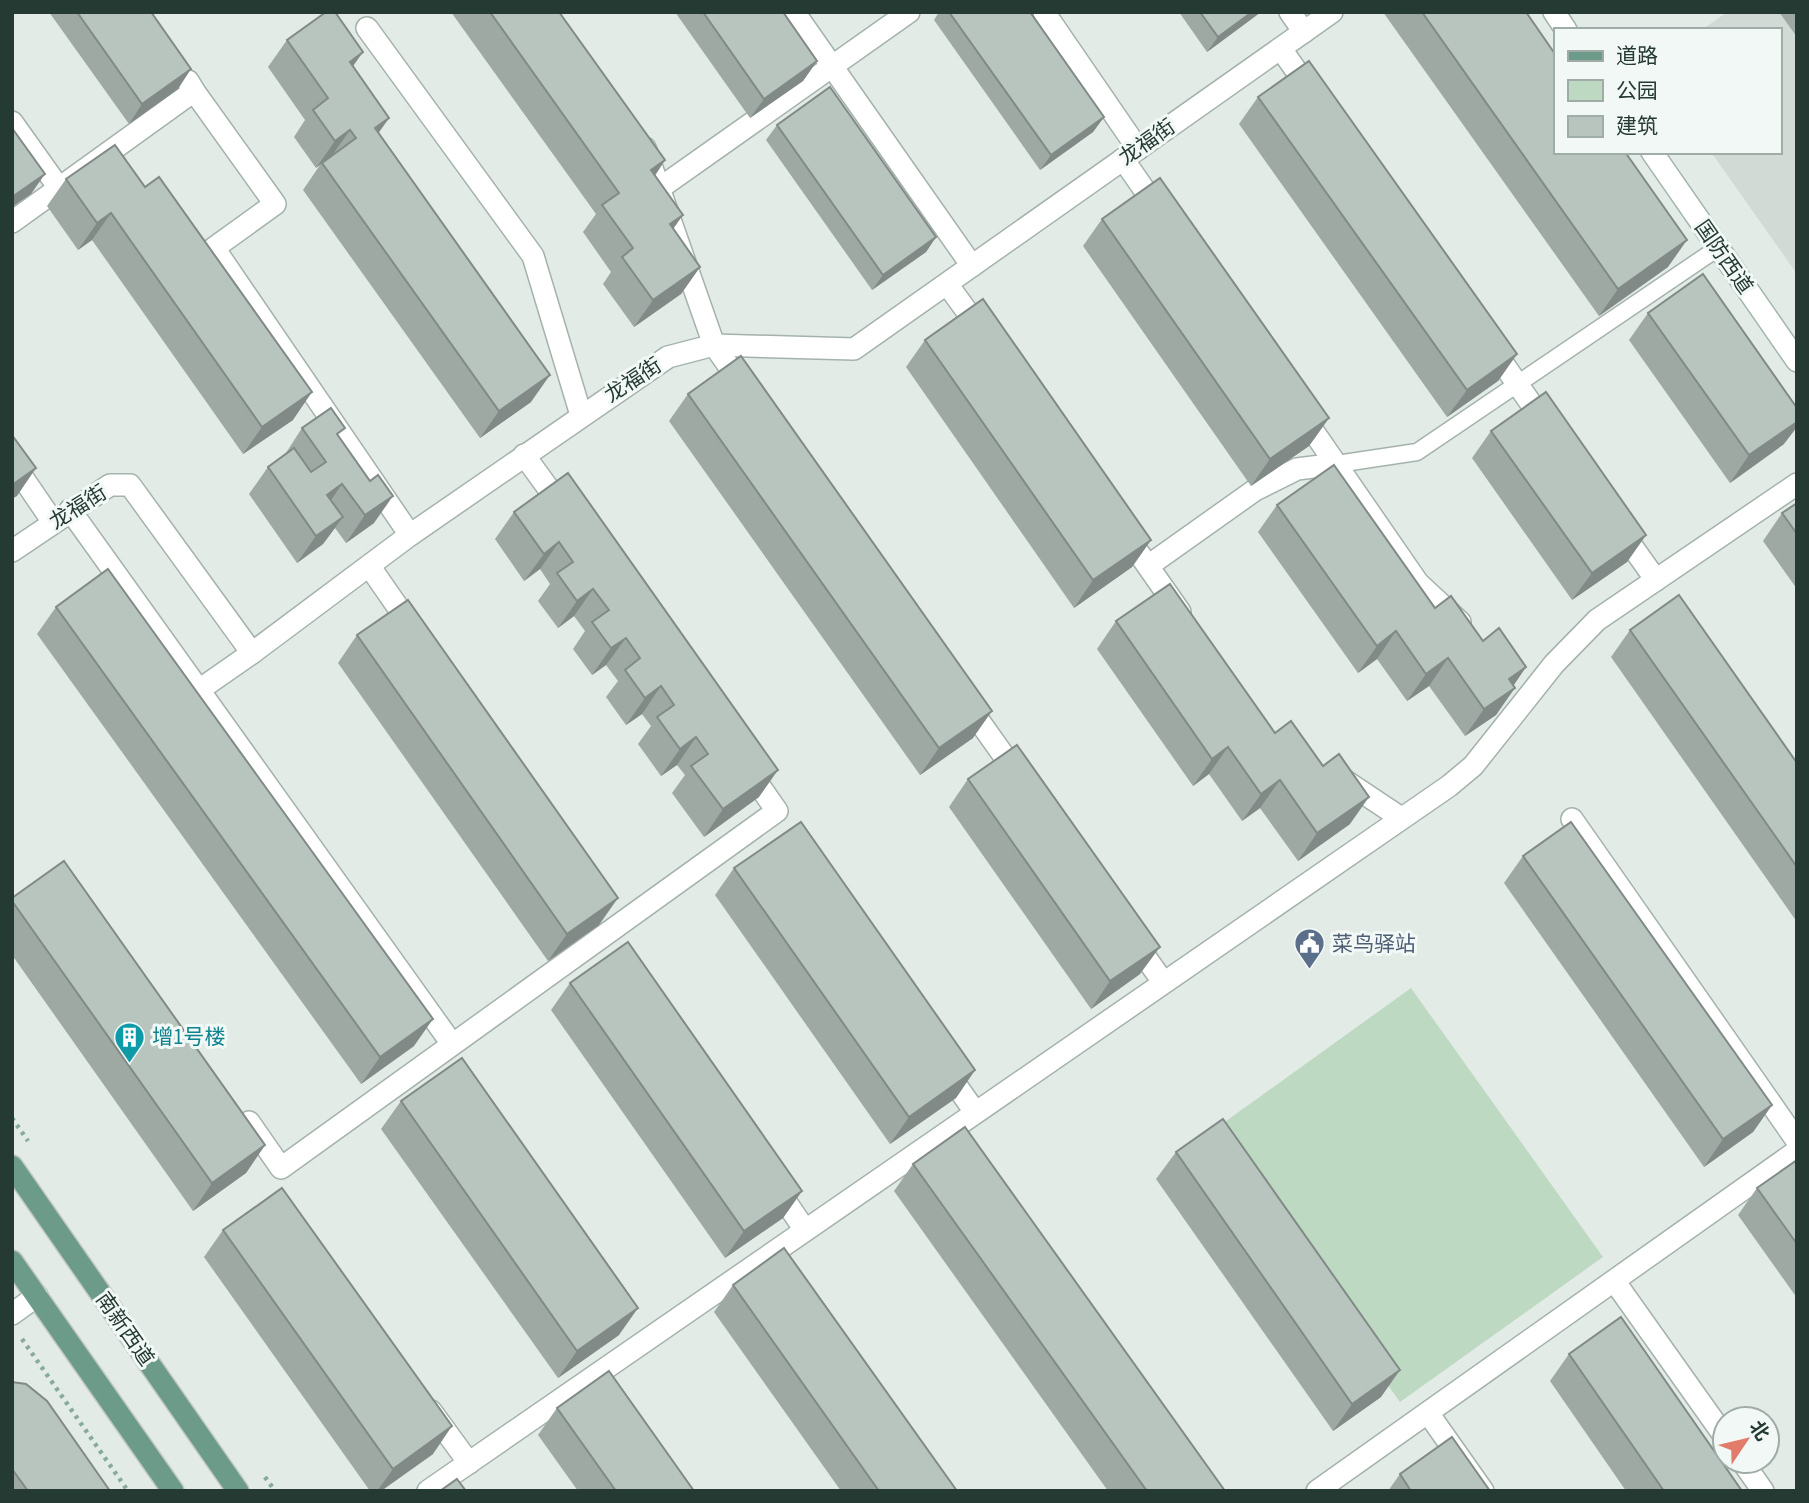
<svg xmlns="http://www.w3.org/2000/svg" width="1809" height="1503" viewBox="0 0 1809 1503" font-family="'Source Sans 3','Noto Sans SC',sans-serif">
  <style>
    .built { fill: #d1dad5 }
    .green { fill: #bed9c2 }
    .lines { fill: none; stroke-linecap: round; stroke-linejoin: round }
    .lane-casing { stroke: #a5b2ac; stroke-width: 19 }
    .street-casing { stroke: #a5b2ac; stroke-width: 24 }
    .secondary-casing { stroke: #a2b5ad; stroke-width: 24 }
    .primary-casing { stroke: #c2c8c6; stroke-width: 24 }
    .path { stroke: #87aa9c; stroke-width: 4.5; stroke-dasharray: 3.5 5; stroke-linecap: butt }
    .lane { stroke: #fff; stroke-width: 16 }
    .street { stroke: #fff; stroke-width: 21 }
    .secondary { stroke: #fff; stroke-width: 21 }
    .primary { stroke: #6c9b8a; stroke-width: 21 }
    .wall { fill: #9ea9a4 }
    .shaded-wall { fill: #818a86 }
    .building { fill: #b8c5bf; stroke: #818a86; stroke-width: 2 }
    .labels { text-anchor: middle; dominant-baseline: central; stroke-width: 6; stroke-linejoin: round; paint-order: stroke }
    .street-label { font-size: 21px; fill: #243a32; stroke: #f2f8f5 }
    .service-label { font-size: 21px; fill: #4e5e75; stroke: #f2f8f5; text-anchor: start }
    .culture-label { font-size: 21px; fill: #0d838f; stroke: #f2f8f5; text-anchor: start }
  </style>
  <rect width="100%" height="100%" fill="#e2ebe6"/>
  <polygon class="built" points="1727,12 1797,12 1797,274 1711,152 1779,152 1779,30 1702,30"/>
  <polygon class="green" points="1411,988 1603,1257 1400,1402 1208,1134"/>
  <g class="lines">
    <defs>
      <polyline id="lane" points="1337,464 1417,452 1718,248"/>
      <g id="street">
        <polyline points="794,12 972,266"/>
        <polyline points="1044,12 1138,149"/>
        <polyline points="1290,12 1304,32"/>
        <polyline points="367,28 533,256 581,415"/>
        <polyline points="1281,49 1312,93"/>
        <polyline points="194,91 275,204 214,248 410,535"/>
        <polyline points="12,122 59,188"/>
        <polyline points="645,148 714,345 744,388"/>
        <polyline points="1123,159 1159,211"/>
        <polyline points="660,188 909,12"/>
        <polyline points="12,222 194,91 188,81"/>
        <polyline points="947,284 982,332"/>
        <polyline points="1490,345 1546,425"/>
        <polyline points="1300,412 1418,583 1460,622"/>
        <polyline points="524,455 564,510"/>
        <polyline points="12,462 53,522"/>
        <polyline points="70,510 199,690"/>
        <polyline points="1619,528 1656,580"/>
        <polyline points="1124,532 1180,612"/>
        <polyline points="12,551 110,485 130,485 252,653 410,535 668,357 714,345 854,349 1332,12"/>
        <polyline points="1148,566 1255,490 1297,469 1337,464"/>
        <polyline points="370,567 413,629"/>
        <polyline points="252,653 199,690 452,1044"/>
        <polyline points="967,704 1019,777"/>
        <polyline points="1344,780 1401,818"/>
        <polyline points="1572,819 1797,1141"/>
        <polyline points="1132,938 1163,982"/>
        <polyline points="944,1068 975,1112"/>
        <polyline points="249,1122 281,1168 777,811 747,768"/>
        <polyline points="775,1186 805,1230"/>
        <polyline points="1615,1282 1725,1437"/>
        <polyline points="431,1411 469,1463"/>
        <polyline points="1428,1413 1483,1491"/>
        <polyline points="1742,1461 1763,1491"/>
        <polyline points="428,1491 1449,786 1473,766 1554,664 1597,620 1797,484"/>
        <polyline points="1317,1491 1797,1151"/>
      </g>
      <g id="secondary">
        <polyline points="1554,12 1566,30"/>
        <polyline points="1652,152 1797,361"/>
        <polyline points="12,1314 37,1296"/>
      </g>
      <g id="primary">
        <polyline points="12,1166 238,1491"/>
        <polyline points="12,1261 173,1491"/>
      </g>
    </defs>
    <use href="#lane" class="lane-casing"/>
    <use href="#street" class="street-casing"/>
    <use href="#secondary" class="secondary-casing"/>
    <use href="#primary" class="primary-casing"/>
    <g class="path">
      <polyline points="12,1118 28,1141"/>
      <polyline points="22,1339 128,1491"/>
      <polyline points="265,1477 275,1491"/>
    </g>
    <use href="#lane" class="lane"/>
    <use href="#street" class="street"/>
    <use href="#secondary" class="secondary"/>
    <use href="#primary" class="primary"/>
  </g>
  <g class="wall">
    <polygon points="49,12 151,12 178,89 129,124"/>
    <polygon points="451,12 559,12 665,160 655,176 673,229 700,267 681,294 634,327 603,284 611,272 583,232 596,214"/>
    <polygon points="675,12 783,12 817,61 803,81 750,118"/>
    <polygon points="939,12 1030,12 1104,117 1093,132 1040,170 934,20"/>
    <polygon points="1179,12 1261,12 1207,52"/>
    <polygon points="1383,12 1526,12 1668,267 1599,316"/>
    <polygon points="1779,12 1797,12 1797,37"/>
    <polygon points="287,40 353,66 389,118 378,133 531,402 480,438 303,190 320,165 316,168 294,137 305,120 268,67"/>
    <polygon points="1258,97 1517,354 1498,381 1447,417 1239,124"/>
    <polygon points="777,125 936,237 926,252 872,290 766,140"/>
    <polygon points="66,179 145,187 293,420 243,454 92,240 78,250 47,206"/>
    <polygon points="1102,219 1329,418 1309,446 1251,486 1083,246"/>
    <polygon points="1648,313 1784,444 1730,483 1629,340"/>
    <polygon points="925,340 1151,540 1132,567 1074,608 906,367"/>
    <polygon points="688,394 973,738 920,775 669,421"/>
    <polygon points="302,428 339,437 374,523 346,543 335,528 323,544 297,563 249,494 268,467 284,456"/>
    <polygon points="1491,431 1646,535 1627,562 1572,600 1472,458"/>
    <polygon points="568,473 759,797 704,837 672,793 685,775 677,765 661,776 638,744 651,726 642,714 626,725 606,697 618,681 606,665 592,675 573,649 585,631 574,616 558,628 538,601 550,584 540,569 524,581 495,539 514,512"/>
    <polygon points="1797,503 1797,589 1763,541 1782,513"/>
    <polygon points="1277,505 1483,641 1526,667 1513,686 1496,715 1465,736 1429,686 1407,701 1377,659 1358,673 1258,532"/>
    <polygon points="56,607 414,1046 361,1084 37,634"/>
    <polygon points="1116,621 1275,733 1350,824 1298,861 1260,808 1242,821 1209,774 1193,786 1097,649"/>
    <polygon points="1630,630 1797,763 1797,922 1611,657"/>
    <polygon points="357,635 599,925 548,961 338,663"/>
    <polygon points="968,779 1140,974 1091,1009 949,807"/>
    <polygon points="1523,856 1772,1105 1753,1132 1704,1167 1504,883"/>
    <polygon points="734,868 975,1070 956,1098 890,1144 715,895"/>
    <polygon points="12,901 265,1145 246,1173 193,1211 12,955"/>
    <polygon points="570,983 802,1191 783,1218 725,1258 551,1010"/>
    <polygon points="401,1101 619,1335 558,1378 381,1129"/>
    <polygon points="1176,1152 1381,1397 1333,1431 1156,1179"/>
    <polygon points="1797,1160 1797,1298 1738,1215 1757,1188"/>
    <polygon points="913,1164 1225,1491 1108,1491 894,1191"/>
    <polygon points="223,1230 433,1454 381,1491 370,1491 204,1257"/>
    <polygon points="733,1285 957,1491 841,1491 714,1312"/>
    <polygon points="1569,1354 1742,1491 1626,1491 1550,1381"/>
    <polygon points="12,1382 110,1491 12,1491"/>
    <polygon points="557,1408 694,1491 578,1491 538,1435"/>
    <polygon points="1400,1474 1490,1491 1388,1491"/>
  </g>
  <g class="shaded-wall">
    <polygon points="1252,12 1261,12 1207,52 1218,37"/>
    <polygon points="363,52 344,79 350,62"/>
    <polygon points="817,61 803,81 750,118 764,99"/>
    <polygon points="191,69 178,89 129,124 142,104"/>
    <polygon points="1104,117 1093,132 1040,170 1051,155"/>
    <polygon points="389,118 370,145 375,128"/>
    <polygon points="350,130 331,157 322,163 316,168 335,141"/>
    <polygon points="665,160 646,188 651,170"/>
    <polygon points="45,174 31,194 12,207 12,197"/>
    <polygon points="111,213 92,240 78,250 97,223"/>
    <polygon points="683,215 664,242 670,224"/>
    <polygon points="936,237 926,252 872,290 883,275"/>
    <polygon points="1687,240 1668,267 1599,316 1618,289"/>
    <polygon points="700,267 681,294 634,327 653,300"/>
    <polygon points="1517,354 1498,381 1447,417 1467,390"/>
    <polygon points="550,375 531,402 480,438 499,411"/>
    <polygon points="312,392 293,420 243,454 262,427"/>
    <polygon points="1329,418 1309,446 1251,486 1270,459"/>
    <polygon points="1797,422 1797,427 1784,444 1730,483 1749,455"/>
    <polygon points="36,468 17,496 12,499 12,485"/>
    <polygon points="342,484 323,512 327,495"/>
    <polygon points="393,496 374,523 346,543 365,515"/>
    <polygon points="343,517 323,544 297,563 316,536"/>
    <polygon points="1646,535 1627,562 1572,600 1592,573"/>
    <polygon points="1151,540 1132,567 1074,608 1093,580"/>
    <polygon points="559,542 540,569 524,581 544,554"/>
    <polygon points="593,589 574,616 558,628 577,601"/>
    <polygon points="1396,631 1377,659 1358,673 1377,646"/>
    <polygon points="626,638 606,665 592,675 611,648"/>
    <polygon points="1448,658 1429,686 1407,701 1426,674"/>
    <polygon points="1526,667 1509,692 1515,688 1496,715 1465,736 1484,709 1509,679"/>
    <polygon points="661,686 642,714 626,725 645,698"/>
    <polygon points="992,711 973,738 920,775 939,748"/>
    <polygon points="696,737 677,765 661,776 680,749"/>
    <polygon points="1228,747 1209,774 1193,786 1212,759"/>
    <polygon points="778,770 759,797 704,837 723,809"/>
    <polygon points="1280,780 1260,808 1242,821 1261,794"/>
    <polygon points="1369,797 1350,824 1298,861 1317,833"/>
    <polygon points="618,898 599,925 548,961 567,934"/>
    <polygon points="1160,947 1140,974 1091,1009 1110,981"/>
    <polygon points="433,1019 414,1046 361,1084 380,1057"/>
    <polygon points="975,1070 956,1098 890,1144 909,1117"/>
    <polygon points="1772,1105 1753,1132 1704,1167 1723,1139"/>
    <polygon points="265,1145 246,1173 193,1211 212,1183"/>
    <polygon points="802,1191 783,1218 725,1258 744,1231"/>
    <polygon points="638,1308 619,1335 558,1378 577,1351"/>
    <polygon points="1400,1370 1381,1397 1333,1431 1352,1404"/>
    <polygon points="452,1426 433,1454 381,1491 377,1491 393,1469"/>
  </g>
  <g class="building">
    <polygon points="77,12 151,12 191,69 142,104"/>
    <polygon points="326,12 335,12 363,52 350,62 389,118 375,128 550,375 499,411 322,163 356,138 350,130 335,141 313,110 328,98 287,40"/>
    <polygon points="490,12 559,12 665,160 651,170 683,215 670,224 700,267 653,300 622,257 633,248 602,205 619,193"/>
    <polygon points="703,12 783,12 817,61 764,99"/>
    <polygon points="949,12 1030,12 1104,117 1051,155"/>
    <polygon points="1200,12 1252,12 1218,37"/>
    <polygon points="1422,12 1526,12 1555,54 1555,152 1625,152 1687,240 1618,289"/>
    <polygon points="1309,61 1517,354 1467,390 1258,97"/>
    <polygon points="830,87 936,237 883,275 777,125"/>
    <polygon points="12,128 45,174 12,197"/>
    <polygon points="115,145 145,187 159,177 312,392 262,427 111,213 97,223 66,179"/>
    <polygon points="1160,178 1329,418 1270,459 1102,219"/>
    <polygon points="1703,274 1797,408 1797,422 1749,455 1648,313"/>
    <polygon points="983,299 1151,540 1093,580 925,340"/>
    <polygon points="741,356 992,711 939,748 688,394"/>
    <polygon points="1546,392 1646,535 1592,573 1491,431"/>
    <polygon points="331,408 345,428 337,434 370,481 378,475 393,496 365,515 342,484 327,495 343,517 316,536 268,467 294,448 311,472 326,462 302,428"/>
    <polygon points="12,435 36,468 12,485"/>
    <polygon points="1334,465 1435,608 1451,596 1483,641 1499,628 1526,667 1509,679 1515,688 1484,709 1448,658 1426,674 1396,631 1377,646 1277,505"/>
    <polygon points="568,473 778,770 723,809 691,766 708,754 696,737 680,749 657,717 674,705 661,686 645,698 625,670 640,658 626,638 611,648 592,622 609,610 593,589 577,601 557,573 573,562 559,542 544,554 514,512"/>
    <polygon points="1797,503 1797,534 1782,513"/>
    <polygon points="108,569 433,1019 380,1057 56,607"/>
    <polygon points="1170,584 1275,733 1291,721 1323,766 1339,754 1369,797 1317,833 1280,780 1261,794 1228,747 1212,759 1116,621"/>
    <polygon points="1679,595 1797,763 1797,867 1630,630"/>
    <polygon points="408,600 618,898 567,934 357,635"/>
    <polygon points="1017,745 1160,947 1110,981 968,779"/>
    <polygon points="801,822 975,1070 909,1117 734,868"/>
    <polygon points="1571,822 1772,1105 1723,1139 1523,856"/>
    <polygon points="64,861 265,1145 212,1183 12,901 12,898"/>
    <polygon points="628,942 802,1191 744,1231 570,983"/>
    <polygon points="462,1058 638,1308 577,1351 401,1101"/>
    <polygon points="1223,1119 1400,1370 1352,1404 1176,1152"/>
    <polygon points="965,1127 1225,1491 1147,1491 913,1164"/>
    <polygon points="1797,1160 1797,1244 1757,1188"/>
    <polygon points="282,1188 452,1426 393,1469 223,1230"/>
    <polygon points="784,1248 957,1491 879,1491 733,1285"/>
    <polygon points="1621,1317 1742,1491 1664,1491 1569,1354"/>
    <polygon points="609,1371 694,1491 616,1491 557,1408"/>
    <polygon points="12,1382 26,1384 47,1401 110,1491 28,1491 12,1469"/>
    <polygon points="1452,1437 1490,1491 1411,1491 1400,1474"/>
    <polygon points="457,1479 466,1491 440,1491"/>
  </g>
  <defs>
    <symbol id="civic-pin" viewBox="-11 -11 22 30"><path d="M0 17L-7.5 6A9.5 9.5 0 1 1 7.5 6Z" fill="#5c6f8a" stroke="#f2f8f5"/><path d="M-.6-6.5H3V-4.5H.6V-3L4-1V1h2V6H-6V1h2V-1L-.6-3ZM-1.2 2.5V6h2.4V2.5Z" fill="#fff"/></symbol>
    <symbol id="building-pin" viewBox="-11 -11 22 30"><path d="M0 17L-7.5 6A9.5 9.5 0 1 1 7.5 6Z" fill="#0f9aa8" stroke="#f2f8f5"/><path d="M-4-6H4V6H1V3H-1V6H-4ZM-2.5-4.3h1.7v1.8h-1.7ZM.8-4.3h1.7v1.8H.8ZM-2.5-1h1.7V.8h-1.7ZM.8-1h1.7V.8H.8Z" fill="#fff"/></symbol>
  </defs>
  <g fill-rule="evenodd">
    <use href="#civic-pin" x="1292" y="926" width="35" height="47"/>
    <use href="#building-pin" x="112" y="1020" width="35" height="47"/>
  </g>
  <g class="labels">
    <g class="street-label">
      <text transform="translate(1147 142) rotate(-35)">龙福街</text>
      <text transform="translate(1724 257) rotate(55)">国防西道</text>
      <text transform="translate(633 380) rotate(-33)">龙福街</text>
      <text transform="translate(78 507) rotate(-32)">龙福街</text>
      <text transform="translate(125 1329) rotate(55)">南新西道</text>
    </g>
    <g class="service-label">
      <text x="1332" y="944">菜鸟驿站</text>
    </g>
    <g class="culture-label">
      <text x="152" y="1037">增1号楼</text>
    </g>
  </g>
  <rect width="1809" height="1503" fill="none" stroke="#243a32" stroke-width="28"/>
  <rect x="1554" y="28" width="228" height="126" fill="#f2f8f5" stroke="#a0aca7" stroke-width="2"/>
  <rect x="1568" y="51" width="35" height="10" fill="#6c9b8a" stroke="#a0aca7" stroke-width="2"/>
  <text x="1616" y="63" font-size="21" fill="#243a32">道路</text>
  <rect x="1568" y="80" width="35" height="21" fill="#bed9c2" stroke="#a0aca7" stroke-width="2"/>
  <text x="1616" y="98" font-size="21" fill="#243a32">公园</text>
  <rect x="1568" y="116" width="35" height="21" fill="#b8c5bf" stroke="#a0aca7" stroke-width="2"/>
  <text x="1616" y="133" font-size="21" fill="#243a32">建筑</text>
  <g transform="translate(1746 1440) rotate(55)"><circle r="33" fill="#f2f8f5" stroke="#a0aca7" stroke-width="2"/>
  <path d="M0-5L12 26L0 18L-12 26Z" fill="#e17b6a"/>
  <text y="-10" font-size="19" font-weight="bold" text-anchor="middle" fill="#243a32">北</text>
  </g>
</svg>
